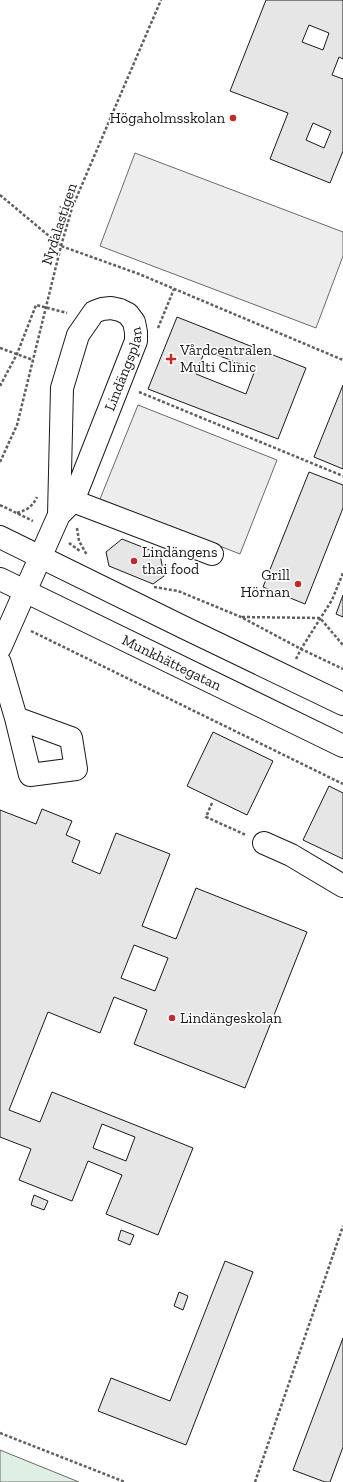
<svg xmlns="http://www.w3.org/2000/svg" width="343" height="1482" viewBox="0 0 343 1482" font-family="'Zilla Slab',serif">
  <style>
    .green { fill: #e0efe3; stroke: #6a6a6a }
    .parking { fill: #ededed; stroke: #6a6a6a }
    .building { fill: #e6e6e6; stroke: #1a1a1a; fill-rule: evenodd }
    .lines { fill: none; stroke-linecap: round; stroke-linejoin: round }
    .minor-casing { stroke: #1a1a1a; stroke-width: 24 }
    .path { stroke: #5f5f5f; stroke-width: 2.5; stroke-dasharray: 3 2; stroke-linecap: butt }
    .minor { stroke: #fff; stroke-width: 22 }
    .poi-dot { fill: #c62828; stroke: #fff; stroke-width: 1.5 }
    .labels { text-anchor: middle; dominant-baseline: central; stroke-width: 3; stroke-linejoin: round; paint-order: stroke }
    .poi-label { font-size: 15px; fill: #1a1a1a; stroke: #fff; text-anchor: start }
    .street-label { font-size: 15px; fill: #1a1a1a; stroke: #fff }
  </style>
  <rect width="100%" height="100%" fill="#fff"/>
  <polygon class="green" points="0,1450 79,1482 0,1482"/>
  <g class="parking">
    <polygon points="135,153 343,232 343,256 316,328 100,246"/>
    <polygon points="138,405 277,460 240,554 100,499"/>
  </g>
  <g class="building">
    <path d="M266,0H343V59L339,57L332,75L343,79V151L330,183L270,159L288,113L230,91ZM309,25L329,33L323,50L302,42ZM313,123L331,131L324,148L306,140Z"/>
    <path d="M177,317L306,368L278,439L148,389ZM205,350L255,370L246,394L196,374Z"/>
    <polygon points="343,385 343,469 314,457"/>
    <polygon points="309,472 343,485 343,508 305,604 263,587"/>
    <polygon points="122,539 160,554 164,576 153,584 109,566 106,552"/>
    <polygon points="343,595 343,617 336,614"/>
    <polygon points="213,732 273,761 247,815 187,786"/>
    <polygon points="329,786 343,793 343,859 303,840"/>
    <path d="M42,809L72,821L66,835L80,841L72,862L100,874L116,833L170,854L142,926L176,939L196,888L307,932L245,1088L134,1044L147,1010L114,997L100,1033L48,1012L9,1110L40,1122L52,1092L193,1148L158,1235L106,1214L122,1175L88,1161L72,1201L19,1180L31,1149L0,1137V810L36,824ZM134,945L168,958L155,991L121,978ZM102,1124L135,1137L126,1161L93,1148Z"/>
    <polygon points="34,1195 48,1201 44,1210 31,1205"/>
    <polygon points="121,1230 134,1235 130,1245 118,1240"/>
    <polygon points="225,1261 253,1272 186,1445 98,1411 111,1378 170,1401"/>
    <polygon points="179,1292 188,1296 183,1310 174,1306"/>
    <polygon points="343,1338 343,1447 330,1482 325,1482 293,1470"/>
  </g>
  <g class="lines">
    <defs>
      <g id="minor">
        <polyline points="73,501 212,554"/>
        <polyline points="0,537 185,628 343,704"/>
        <path id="s1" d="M0,579L343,746"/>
        <path id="s2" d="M0,648L59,515L73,501L136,341V332L134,322L128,314L120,310L111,308L102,309L94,312L78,335L62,388L59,515"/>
        <polyline points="0,663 16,718 30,775 76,769 71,738 16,718"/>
        <polyline points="264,843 291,855 343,886"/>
      </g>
    </defs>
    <use href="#minor" class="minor-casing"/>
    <g class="path">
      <polyline points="0,195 61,246 139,274 343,360"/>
      <polyline points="158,328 174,289"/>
      <polyline points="0,348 33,360"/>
      <polyline points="0,386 17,354 36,305 67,313"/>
      <polyline points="139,392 343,476"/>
      <polyline points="0,462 17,425 61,246 72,208 161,0"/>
      <polyline points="0,505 33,521"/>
      <path d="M17,513C27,510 32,507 37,497"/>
      <polyline points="77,528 79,541 87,555"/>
      <polyline points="69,543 80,551"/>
      <polyline points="154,587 178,591 241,617 301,649 343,669"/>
      <polyline points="242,617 320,618 343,645"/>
      <polyline points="31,631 343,784"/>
      <polyline points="296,659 301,649 332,600 343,573"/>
      <polyline points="212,803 206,817 246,835"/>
      <polyline points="0,1433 125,1482"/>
      <polyline points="255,1482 343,1226"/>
    </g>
    <use href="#minor" class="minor"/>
  </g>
  <g class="poi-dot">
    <circle cx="233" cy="118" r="4"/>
    <path d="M169 353h4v4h4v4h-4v4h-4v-4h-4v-4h4z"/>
    <circle cx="134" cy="561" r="4"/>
    <circle cx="298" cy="584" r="4"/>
    <circle cx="172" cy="1018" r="4"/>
  </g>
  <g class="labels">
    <g class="poi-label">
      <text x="225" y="118" text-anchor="end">Högaholmsskolan</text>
      <text x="180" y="350">Vårdcentralen<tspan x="180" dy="17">Multi Clinic</tspan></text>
      <text x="142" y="552">Lindängens<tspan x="142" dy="17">thai food</tspan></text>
      <text x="290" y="575" text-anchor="end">Grill<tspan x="290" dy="17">Hörnan</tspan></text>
      <text x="180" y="1018">Lindängeskolan</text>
    </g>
    <g class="street-label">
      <text transform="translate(59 224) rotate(-72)">Nydalastigen</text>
      <text stroke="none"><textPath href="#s2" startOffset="307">Lindängsplan</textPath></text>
      <text stroke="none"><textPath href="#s1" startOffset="191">Munkhättegatan</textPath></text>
    </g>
  </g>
</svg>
